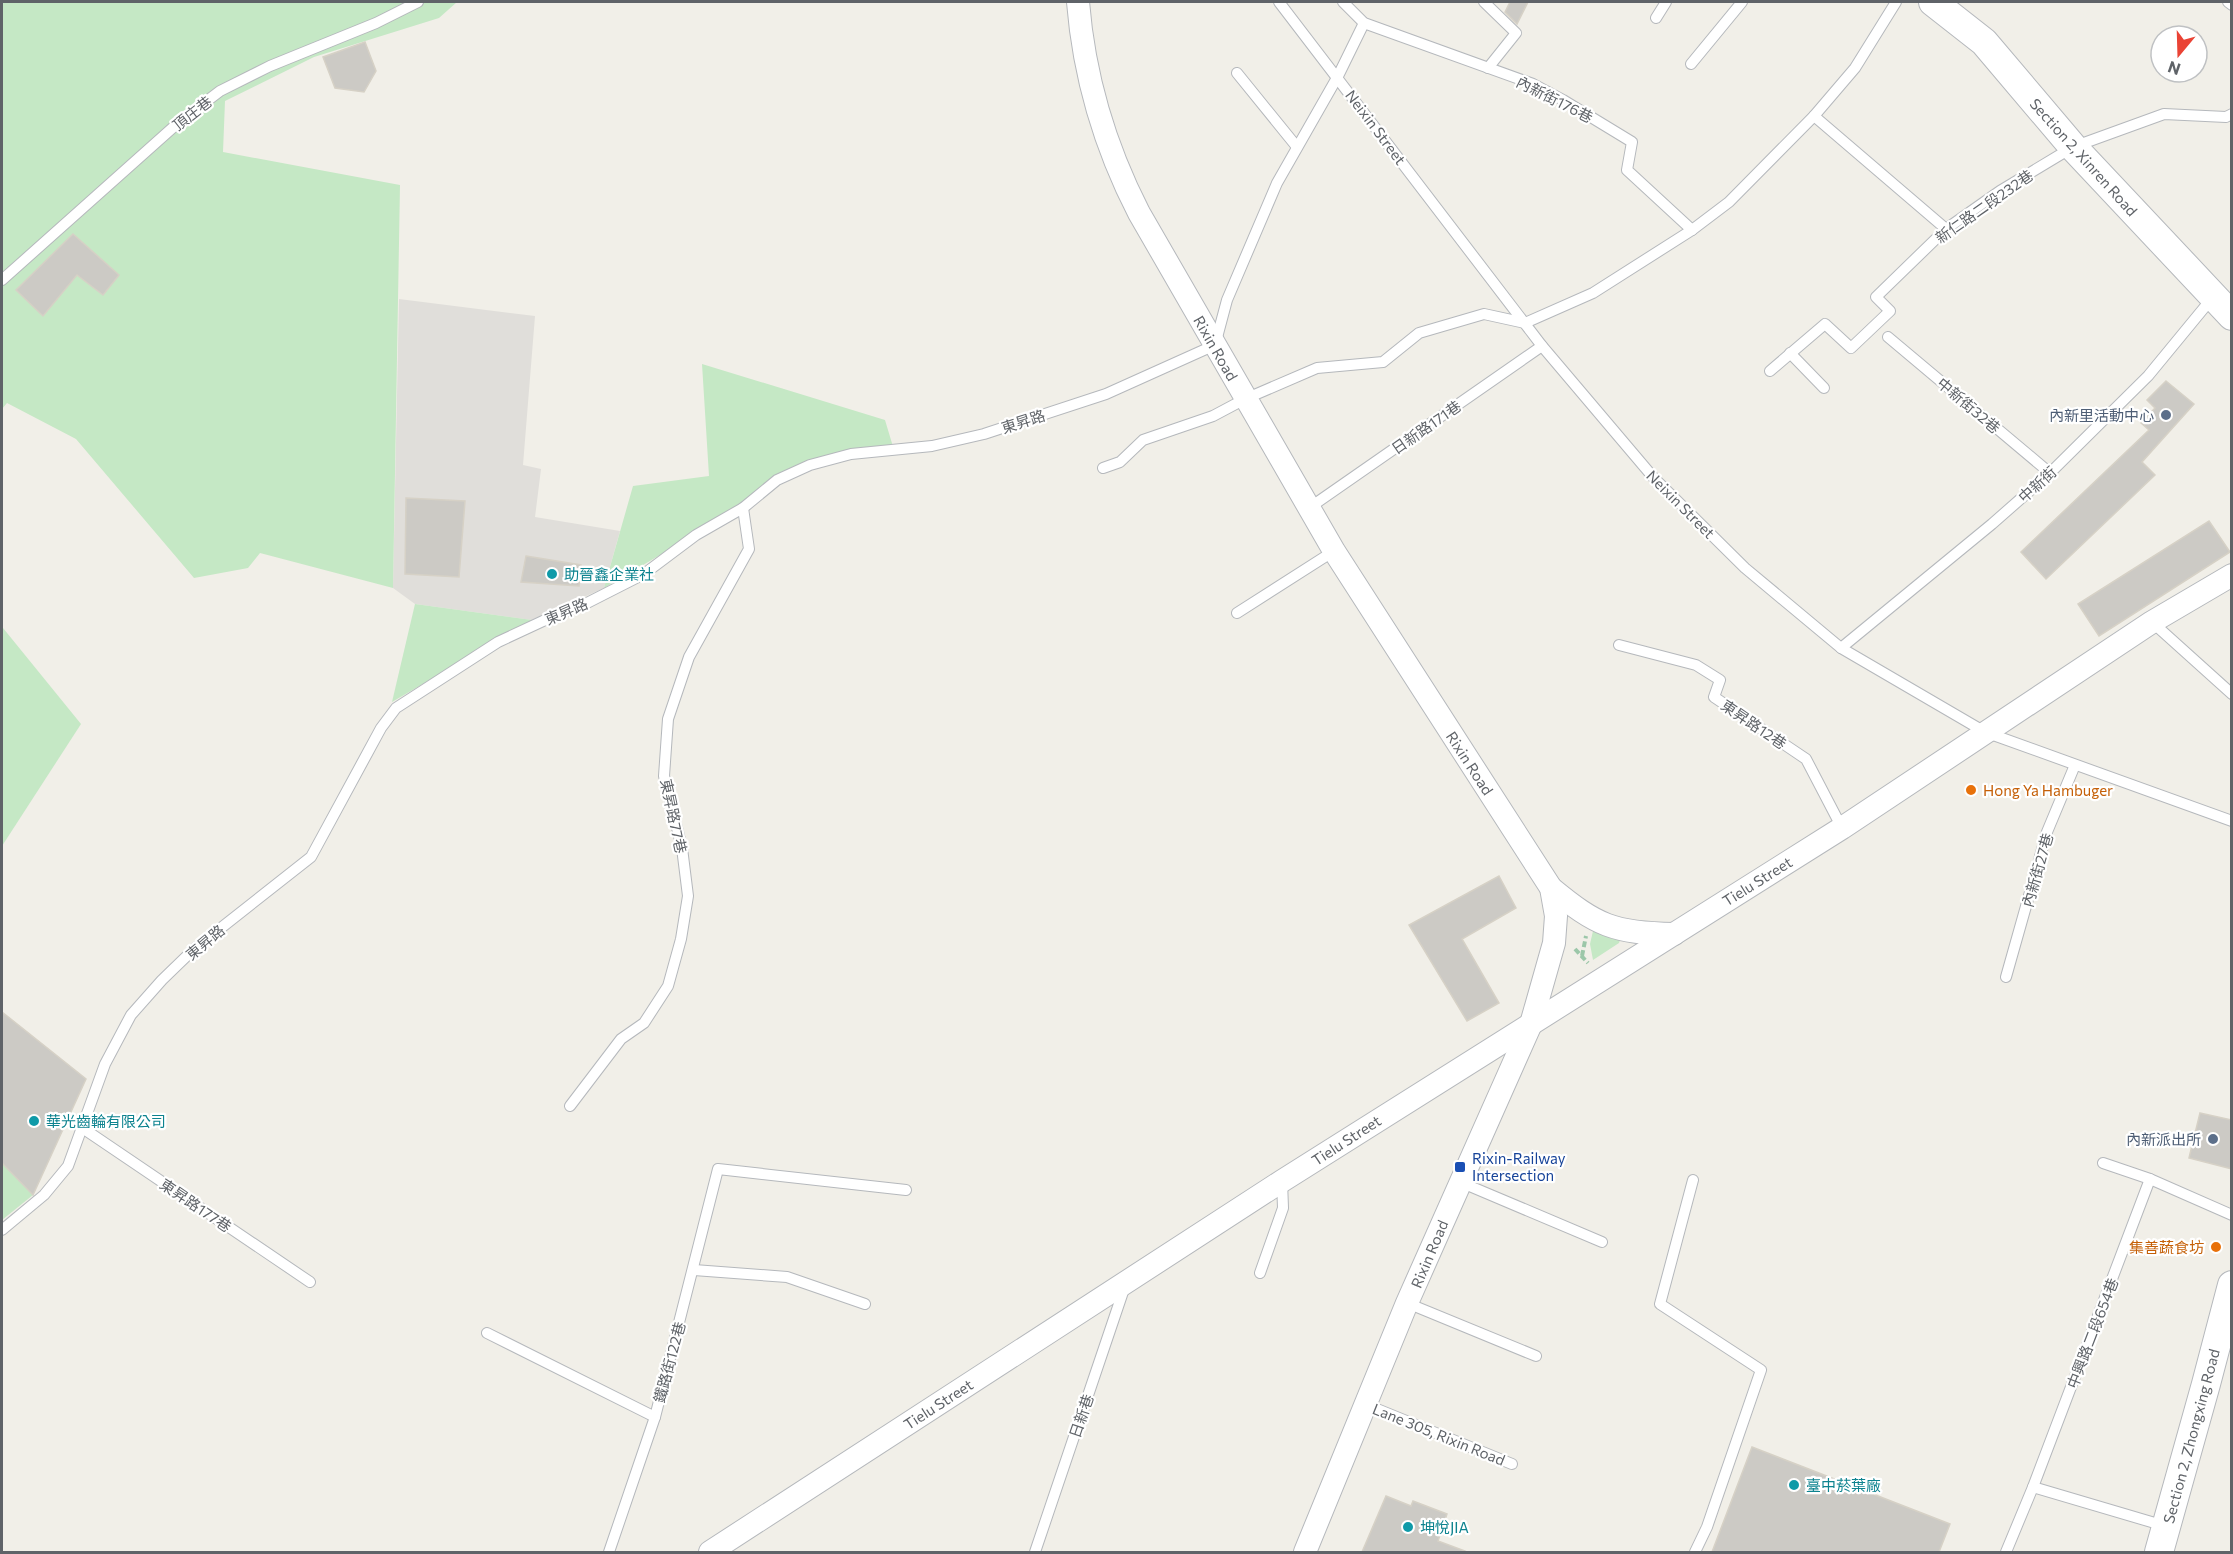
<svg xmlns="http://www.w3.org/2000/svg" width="2233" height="1554" viewBox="0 0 2233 1554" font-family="Commissioner,'Noto Sans TC',sans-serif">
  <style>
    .industrial { fill: #e0deda }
    .green { fill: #c5e8c5 }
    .building { fill: #cccac5; stroke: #d6d1c6; stroke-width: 1.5 }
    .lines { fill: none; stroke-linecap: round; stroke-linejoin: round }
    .service-casing { stroke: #b5b8bc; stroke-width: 12 }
    .minor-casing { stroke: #b5b8bc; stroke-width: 24 }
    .tertiary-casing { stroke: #b5b8bc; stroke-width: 30 }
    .path { stroke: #9cc7a9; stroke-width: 4; stroke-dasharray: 6 3; stroke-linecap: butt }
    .service { stroke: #fff; stroke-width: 10 }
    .minor { stroke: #fff; stroke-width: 22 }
    .tertiary { stroke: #fff; stroke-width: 28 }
    .service-dot { fill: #5c6f8a; stroke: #fff; stroke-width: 2 }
    .culture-dot { fill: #0f9aa8; stroke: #fff; stroke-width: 2 }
    .food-dot { fill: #e8710a; stroke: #fff; stroke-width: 2 }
    .transit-dot { fill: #1a4fb4; stroke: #fff; stroke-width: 2 }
    .labels { text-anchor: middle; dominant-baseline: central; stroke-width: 4.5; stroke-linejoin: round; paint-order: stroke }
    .street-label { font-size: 15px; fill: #5f6368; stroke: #fff }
    .service-label { font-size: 15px; fill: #4e5e75; stroke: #fff; text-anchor: end }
    .culture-label { font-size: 15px; fill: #0d838f; stroke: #fff; text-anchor: start }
    .food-label { font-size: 15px; fill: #c56008; stroke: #fff; text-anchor: start }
    .transit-label { font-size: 15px; fill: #164399; stroke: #fff; text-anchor: start }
  </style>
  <rect width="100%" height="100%" fill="#f1efe8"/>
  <polygon class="industrial" points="399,299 535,316 523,465 541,469 535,517 620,531 604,588 532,620 415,604 393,588"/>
  <g class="green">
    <polygon points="2,2 457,2 439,18 314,57 225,101 223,152 400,185 393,588 260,553 248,568 194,578 76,439 7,403 2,409"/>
    <polygon points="702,364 885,420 894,450 811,466 604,588 633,486 709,476"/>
    <polygon points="415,604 532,620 392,702"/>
    <polygon points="3,628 81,724 2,846 2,630"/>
    <polygon points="1593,931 1620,940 1619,943 1593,960 1590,944"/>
    <polygon points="2,1163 33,1195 2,1220"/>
  </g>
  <g class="building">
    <polygon points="1510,2 1528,2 1517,24 1505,12"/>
    <polygon points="365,42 376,71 364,92 335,88 323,57"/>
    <polygon points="73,234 119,275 103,295 77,275 43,316 16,290"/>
    <polygon points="2166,381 2194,404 2142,462 2155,475 2046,579 2021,552 2149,430 2141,423 2155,408 2147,400"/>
    <polygon points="406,498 465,501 459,577 405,574"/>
    <polygon points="2209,521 2230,552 2099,636 2078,604"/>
    <polygon points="526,556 581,565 579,586 521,582"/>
    <polygon points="1499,876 1516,908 1462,939 1499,1003 1467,1021 1409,925"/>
    <polygon points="2,1012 86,1079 33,1195 2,1163"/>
    <polygon points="2200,1113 2232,1120 2232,1169 2189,1158"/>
    <polygon points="1752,1447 1950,1524 1939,1552 1712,1552"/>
    <polygon points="1386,1496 1411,1506 1413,1501 1447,1514 1438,1541 1465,1551 1464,1552 1362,1552"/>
  </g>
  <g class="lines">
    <defs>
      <g id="service">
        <polyline points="1279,2 1542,346 1653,477 1745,568 1841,648 1985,732 2232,821"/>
        <polyline points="1343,2 1364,23 1533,84 1563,100 1632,142 1627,170 1692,230"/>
        <polyline points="1484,2 1516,33 1488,68"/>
        <polyline points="2228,2 2232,5"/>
        <polyline points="1656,18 1666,2"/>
        <polyline points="1691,64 1742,2"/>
        <polyline points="1237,73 1297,147"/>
        <polyline points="1814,116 1946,229"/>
        <polyline points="2,280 178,123 220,91 270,66 376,23 418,2"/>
        <polyline points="1888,337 2050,473"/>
        <polyline points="1790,353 1824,388"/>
        <polyline points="1770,371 1825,324 1851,348 1890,311 1876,297 1946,229 2000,191 2073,147 2164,114 2226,117 2232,114"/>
        <polyline points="1103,468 1120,462 1143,440 1213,416 1245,399 1317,368 1383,362 1419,333 1484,314 1525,323 1593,293 1692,230 1729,202 1814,116 1855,68 1896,2"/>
        <polyline points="1309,508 1542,346"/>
        <polyline points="1237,613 1334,551"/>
        <polyline points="2152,622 2232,694"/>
        <polyline points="1619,645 1696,665 1720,680 1714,697 1806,759 1842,828"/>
        <polyline points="1841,648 1992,524 2050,473 2148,376 2213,297"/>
        <polyline points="2006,977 2047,832 2075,765"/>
        <polyline points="570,1106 621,1039 644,1023 668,986 681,939 688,896 682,848 664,776 668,719 689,657 749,549 743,508"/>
        <polyline points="81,1127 310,1282"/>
        <polyline points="2103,1163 2150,1179 2232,1215"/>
        <polyline points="1693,1180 1660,1304 1761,1370 1707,1527 1695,1552"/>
        <polyline points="1460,1182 1602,1242"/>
        <polyline points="2,1230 44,1195 68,1166 105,1064 131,1015 162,980 193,950 311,857 381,728 396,708 498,642 543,621 587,603 644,574 696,535 743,508 777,480 810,465 851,454 932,446 984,434 1106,394 1215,345 1227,300 1277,183 1338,76 1364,23"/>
        <polyline points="694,1270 787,1277 865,1304"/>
        <polyline points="1260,1273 1283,1208 1282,1181"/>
        <polyline points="1407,1303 1536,1356"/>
        <polyline points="487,1333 655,1417"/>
        <polyline points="1367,1405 1512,1464"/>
        <polyline points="2033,1487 2165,1526"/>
        <polyline points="609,1552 655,1417 718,1169 906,1190"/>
        <polyline points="1035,1552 1125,1286"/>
        <polyline points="2006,1552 2033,1487 2150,1179"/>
      </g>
      <g id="minor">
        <path d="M1078,2C1084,76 1105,147 1139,213L1334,551L1551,888L1556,916L1554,943L1531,1024L1407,1303L1305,1552"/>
        <path d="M1551,888C1597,926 1614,933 1674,934"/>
        <polyline points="710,1552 1282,1181 1842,828 2152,622 2232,575"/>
      </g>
      <g id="tertiary">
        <polyline points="1933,2 1984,42 2073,147 2232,316"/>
        <polyline points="2159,1552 2206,1384 2232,1285"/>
      </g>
    </defs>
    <use href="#service" class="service-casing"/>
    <use href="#minor" class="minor-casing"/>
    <use href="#tertiary" class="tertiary-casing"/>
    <g class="path">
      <polyline points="1575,949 1588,963"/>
      <polyline points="1582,956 1586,936"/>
    </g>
    <use href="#service" class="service"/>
    <use href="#minor" class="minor"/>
    <use href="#tertiary" class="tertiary"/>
  </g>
  <g class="service-dot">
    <circle cx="2166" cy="415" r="6"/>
    <circle cx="2213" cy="1139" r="6"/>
  </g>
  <g class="culture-dot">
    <circle cx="552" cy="574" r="6"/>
    <circle cx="34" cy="1121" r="6"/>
    <circle cx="1794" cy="1485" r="6"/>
    <circle cx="1408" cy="1527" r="6"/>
  </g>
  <g class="food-dot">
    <circle cx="1971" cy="790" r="6"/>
    <circle cx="2216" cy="1247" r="6"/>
  </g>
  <rect class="transit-dot" x="1454" y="1161" width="12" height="12" rx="3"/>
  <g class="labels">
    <g class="street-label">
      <text transform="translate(1555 99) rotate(27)">內新街176巷</text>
      <text transform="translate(192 113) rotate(-38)">頂庄巷</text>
      <text transform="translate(1376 127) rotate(53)">Neixin Street</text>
      <text transform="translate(2084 157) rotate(48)">Section 2, Xinren Road</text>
      <text transform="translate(1984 206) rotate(-35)">新仁路二段232巷</text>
      <text transform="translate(1216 348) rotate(60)">Rixin Road</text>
      <text transform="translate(1969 405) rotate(40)">中新街32巷</text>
      <text transform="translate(1023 421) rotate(-18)">東昇路</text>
      <text transform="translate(1426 427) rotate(-35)">日新路171巷</text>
      <text transform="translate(2037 484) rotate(-42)">中新街</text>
      <text transform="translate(1681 504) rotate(45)">Neixin Street</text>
      <text transform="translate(566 611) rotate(-23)">東昇路</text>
      <text transform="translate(1754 724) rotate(34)">東昇路12巷</text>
      <text transform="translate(1470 763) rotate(57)">Rixin Road</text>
      <text transform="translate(674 816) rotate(78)">東昇路77巷</text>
      <text transform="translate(2037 870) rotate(-74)">內新街27巷</text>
      <text transform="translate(1757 881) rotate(-32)">Tielu Street</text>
      <text transform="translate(205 942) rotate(-40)">東昇路</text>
      <text transform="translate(1346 1140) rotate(-33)">Tielu Street</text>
      <text transform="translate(196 1205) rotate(34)">東昇路177巷</text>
      <text transform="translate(1429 1254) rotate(-67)">Rixin Road</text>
      <text transform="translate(2092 1333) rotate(-69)">中興路二段654巷</text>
      <text transform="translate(669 1362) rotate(-75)">鐵路街122巷</text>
      <text transform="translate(938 1404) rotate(-33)">Tielu Street</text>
      <text transform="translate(1081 1416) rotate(-71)">日新巷</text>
      <text transform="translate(1439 1434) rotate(22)">Lane 305, Rixin Road</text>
      <text transform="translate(2191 1436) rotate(-75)">Section 2, Zhongxing Road</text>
    </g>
    <g class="service-label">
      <text x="2154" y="415">內新里活動中心</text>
      <text x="2201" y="1139">內新派出所</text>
    </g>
    <g class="culture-label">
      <text x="564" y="574">助晉鑫企業社</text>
      <text x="46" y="1121">華光齒輪有限公司</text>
      <text x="1806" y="1485">臺中菸葉廠</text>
      <text x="1420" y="1527">坤悅JIA</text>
    </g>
    <g class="food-label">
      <text x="1983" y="790">Hong Ya Hambuger</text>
      <text x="2204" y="1247" text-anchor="end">集善蔬食坊</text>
    </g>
    <g class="transit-label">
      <text x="1472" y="1158">Rixin-Railway<tspan x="1472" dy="17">Intersection</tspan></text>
    </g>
  </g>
  <rect width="2233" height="1554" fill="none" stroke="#5f6368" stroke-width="6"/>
  <g transform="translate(2179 54) rotate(199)"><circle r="28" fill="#ffffff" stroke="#bfc1c3" stroke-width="1.5"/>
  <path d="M0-4.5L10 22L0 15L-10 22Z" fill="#ea4335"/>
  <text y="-9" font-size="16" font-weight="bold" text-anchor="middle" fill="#5f6368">N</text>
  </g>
</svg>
